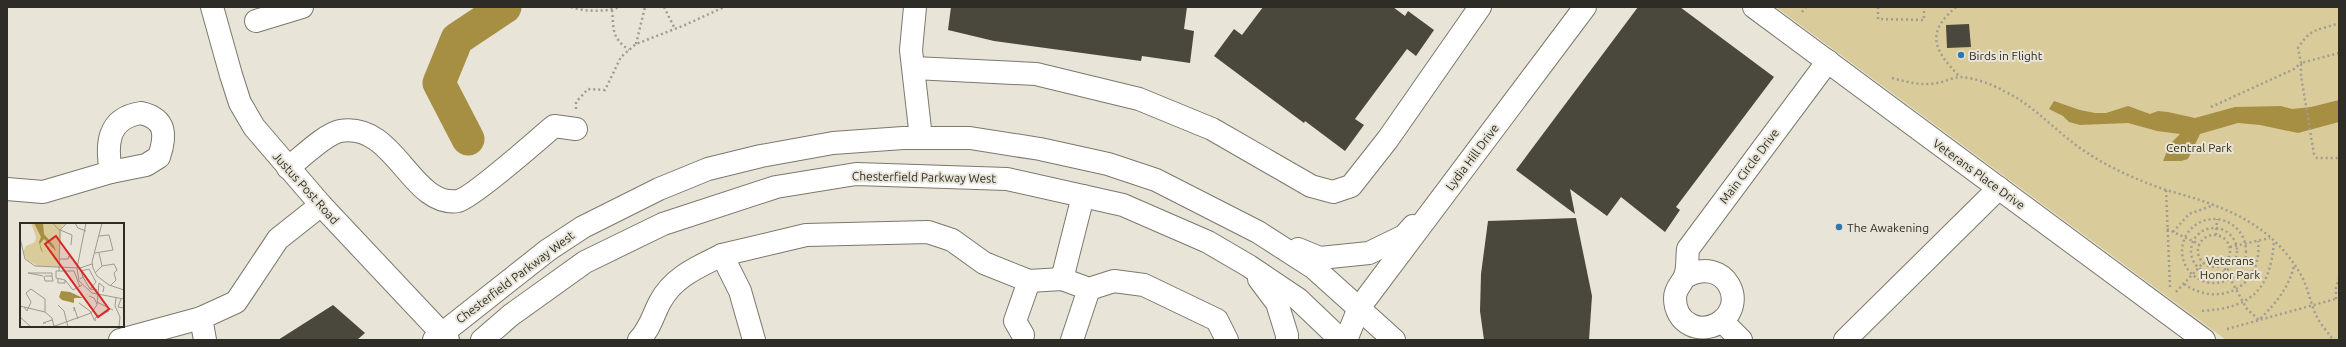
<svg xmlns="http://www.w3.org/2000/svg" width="2346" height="347" viewBox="0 0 2346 347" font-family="Ubuntu,sans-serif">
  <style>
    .green { fill: #dacc9a }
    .water { fill: #a68f43 }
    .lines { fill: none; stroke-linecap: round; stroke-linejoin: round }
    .river { stroke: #a68f43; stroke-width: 33 }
    .building { fill: #4a473c }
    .minor-casing { stroke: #7b786c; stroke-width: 24 }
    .path { stroke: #9f9c92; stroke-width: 2.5; stroke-dasharray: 2 3; stroke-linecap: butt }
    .minor { stroke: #fff; stroke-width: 22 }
    .poi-dot { fill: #3078ac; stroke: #e8e4d7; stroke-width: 1.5 }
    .labels { text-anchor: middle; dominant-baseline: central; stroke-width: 4; stroke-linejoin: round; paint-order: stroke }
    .poi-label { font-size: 12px; fill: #2e2c27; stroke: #e8e4d7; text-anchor: start }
    .park-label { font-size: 12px; fill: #372d0b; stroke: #e8e4d7 }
    .street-label { font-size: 12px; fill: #2e2c27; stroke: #e8e4d7 }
    .inset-road { fill: none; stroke: #9e9a91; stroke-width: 1 }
    .view { fill: #d62828; fill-opacity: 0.15; stroke: #d62828; stroke-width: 2 }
    .inset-edge { fill: none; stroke: #2e2c27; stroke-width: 2 }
  </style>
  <rect width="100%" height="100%" fill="#e8e4d7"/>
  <polygon class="green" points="1776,7 2339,7 2339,340 2226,340"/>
  <polygon class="water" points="2339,100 2339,122 2298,133 2260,125 2238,123 2200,134 2188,159 2181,161 2163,161 2170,144 2180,134 2157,131 2128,123 2080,125 2069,122 2063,116 2049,109 2054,101 2080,110 2095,113 2106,113 2128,106 2150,114 2158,111 2168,112 2195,118 2235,107 2281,106 2292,109 2311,107"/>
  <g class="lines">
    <polyline class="river" points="468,139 439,83 457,39 505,7"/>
  </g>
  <g class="building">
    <polygon points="951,7 1187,7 1184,29 1194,31 1190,63 1142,56 1141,61 994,41 948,30"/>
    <polygon points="1263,7 1393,7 1405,16 1408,11 1434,30 1416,56 1407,49 1355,119 1364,125 1345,151 1305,121 1304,123 1214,56 1234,29 1242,35"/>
    <polygon points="1638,7 1680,7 1774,77 1676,207 1680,210 1665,232 1621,197 1607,216 1570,189 1575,214 1516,170"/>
    <polygon points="1969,24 1971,47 1947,48 1946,25"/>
    <polygon points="1576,218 1592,296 1589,340 1484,340 1480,311 1481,274 1488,221"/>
    <polygon points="333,305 365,333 357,340 278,340"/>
  </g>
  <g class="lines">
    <defs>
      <g id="minor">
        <polyline points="212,7 231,75 240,103 254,127 321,205 448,340"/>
        <polyline points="915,7 911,50 921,138"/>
        <polyline points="1754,7 2204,340"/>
        <polyline points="256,21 302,7"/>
        <polyline points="914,68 1036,74 1139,99 1212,129 1311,186 1333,192 1351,186 1388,139 1480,7"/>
        <path d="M141,113C167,119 166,136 159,157L146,165L111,172C106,145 107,118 141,113Z"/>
        <path d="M288,168C301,158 325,134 340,131C395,121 411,208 458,201C472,198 539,139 554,126L576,129"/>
        <polyline points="7,189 43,192 111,172"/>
        <polyline points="1083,196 1062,279 1089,289 1114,281 1144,285 1217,320 1227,340"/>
        <polyline points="1298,249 1320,258 1369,253 1404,236 1413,226"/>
        <polyline points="722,255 806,235 928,232 952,240 984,263 1029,281 1062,279"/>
        <path d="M1685,277C1725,254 1751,305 1717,324C1709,328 1699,329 1691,325C1680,320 1675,309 1675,298C1675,288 1682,284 1685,276C1688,269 1687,257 1688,249L1828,61"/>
        <polyline points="1259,279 1277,303 1287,335 1287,340"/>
        <polyline points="201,318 205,340"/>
        <polyline points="1722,321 1741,340"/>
        <polyline points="1023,335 1015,321 1029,281"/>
        <polyline points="120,340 201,318 236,302 278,239 321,205"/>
        <polyline points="434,340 548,250 583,227 659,189 708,169 761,156 833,143 903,138 970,138 1040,149 1108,164 1156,180 1258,232 1314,268 1394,340"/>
        <polyline points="482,340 511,315 585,262 663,224 776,187 856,174 1007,179 1123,205 1208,242 1249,266 1298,299 1341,340"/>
        <path d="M639,340C650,329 653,315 660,302C673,277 698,267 722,255L740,291L754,340"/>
        <polyline points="1072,340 1089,289"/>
        <polyline points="1346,340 1359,308 1585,7"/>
        <polyline points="1845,340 1999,188"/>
      </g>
    </defs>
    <use href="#minor" class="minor-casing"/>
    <g class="path">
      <path d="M571,7C586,12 605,12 620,7"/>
      <polyline points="664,7 675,29"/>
      <polyline points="1878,7 1878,19 1924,20 1924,7"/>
      <path d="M1956,7C1924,34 1935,51 1960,77"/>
      <path d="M612,10C614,30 611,37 629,50"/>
      <polyline points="1802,12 1806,7"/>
      <polyline points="636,44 645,7"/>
      <polyline points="2339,53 2301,63 2301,76 2314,154 2317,158 2339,158"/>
      <path d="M1892,78C1907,82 1922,86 1937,83C1945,82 1953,77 1961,77C1975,78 1992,84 2004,91C2029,103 2046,121 2067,138C2096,162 2131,178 2166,190"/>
      <path d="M2211,107L2294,69L2301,63L2298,48C2311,27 2318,31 2339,23"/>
      <polyline points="576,109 576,102 588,89 605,90 621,57 636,44 685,25 724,7"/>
      <circle cx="2214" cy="251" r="32"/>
      <circle cx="2214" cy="251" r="23"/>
      <polyline points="2167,229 2199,244"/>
      <polyline points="2173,232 2189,214 2214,205"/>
      <polyline points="2216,235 2217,219"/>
      <circle cx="2214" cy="251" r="16"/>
      <polyline points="2230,247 2270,238"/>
      <path d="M2222,264L2247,309L2259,320C2276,303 2288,289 2294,266"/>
      <path d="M2184,284C2220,309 2263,286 2258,241"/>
      <path d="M2170,287L2166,190C2221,205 2271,222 2301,275C2308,287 2310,302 2316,315C2320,324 2328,332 2333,340"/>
      <polyline points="2176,292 2203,263"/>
      <polyline points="2336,299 2336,288 2339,278"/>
      <path d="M2202,311C2251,308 2271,290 2274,240"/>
      <polyline points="2227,329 2339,298"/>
    </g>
    <use href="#minor" class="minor"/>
  </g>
  <g class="poi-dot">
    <circle cx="1961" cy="55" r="4"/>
    <circle cx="1839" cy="227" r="4"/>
  </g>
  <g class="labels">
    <g class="poi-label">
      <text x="1969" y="55">Birds in Flight</text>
      <text x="1847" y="227">The Awakening</text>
    </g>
    <g class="park-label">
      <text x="2199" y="147">Central Park</text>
      <text x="2230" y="260">Veterans<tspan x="2230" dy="14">Honor Park</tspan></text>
    </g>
    <g class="street-label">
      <text transform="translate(1472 157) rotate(-53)">Lydia Hill Drive</text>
      <text transform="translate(1749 166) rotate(-53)">Main Circle Drive</text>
      <text transform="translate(1979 174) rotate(36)">Veterans Place Drive</text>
      <text transform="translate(924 177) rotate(1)">Chesterfield Parkway West</text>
      <text transform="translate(306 188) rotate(48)">Justus Post Road</text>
      <text transform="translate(515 277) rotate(-37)">Chesterfield Parkway West</text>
    </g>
  </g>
  <g transform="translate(20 223)">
    <rect width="104" height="104" fill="#e8e4d7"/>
    <path d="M11,0H47L42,3L38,44L18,43L7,37L3,29L6,23L15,19L16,14Z" fill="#dacc9a"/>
    <path d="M14,0H23L24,11L34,23L36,28L24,16L20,21L23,30L21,27L19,19L21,14ZM41,68L50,69L63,75H54V80L42,77L39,74Z" fill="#a68f43"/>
    <path class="inset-road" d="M33,0L38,6L52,12L51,22M47,0L40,7L39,48H36V55L45,57L53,67L62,62M55,0L58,5L66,8M66,0L57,45L59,58L72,70L104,76M82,0L72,39L73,45L77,53L89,62L104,67M0,15L5,36L15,43L60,45L72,41M75,30L93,27L89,12L79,13M79,30L82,43M39,36H48L49,33V35M39,48H54L60,64M75,50L82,43L94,41L97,47L94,50L96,57L90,63M23,53L8,50H32V53M24,53L25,58H33L32,53H25M63,54L70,66M38,56V60H45V57M60,56L63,54L61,48L69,46L76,59L70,66L77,67M69,73L74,75L77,81M96,75L95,83L100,94L99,103M101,76L98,84L104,85M77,79L93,87M59,80L70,88L75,98V95M38,82L44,88L48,104M0,83L25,89L32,95L34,104M4,84L7,88L11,79L6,70L11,66L25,76V89M54,88V84L58,96M0,94L11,104M75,95L89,88M26,100H23L32,97M32,104L71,90L77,82L79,60L84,64L83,69"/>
    <path class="view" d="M36,13L89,86L78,94L25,21Z"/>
    <rect width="104" height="104" class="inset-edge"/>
  </g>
  <rect width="2346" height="347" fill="none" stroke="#2e2c27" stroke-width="16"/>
</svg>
